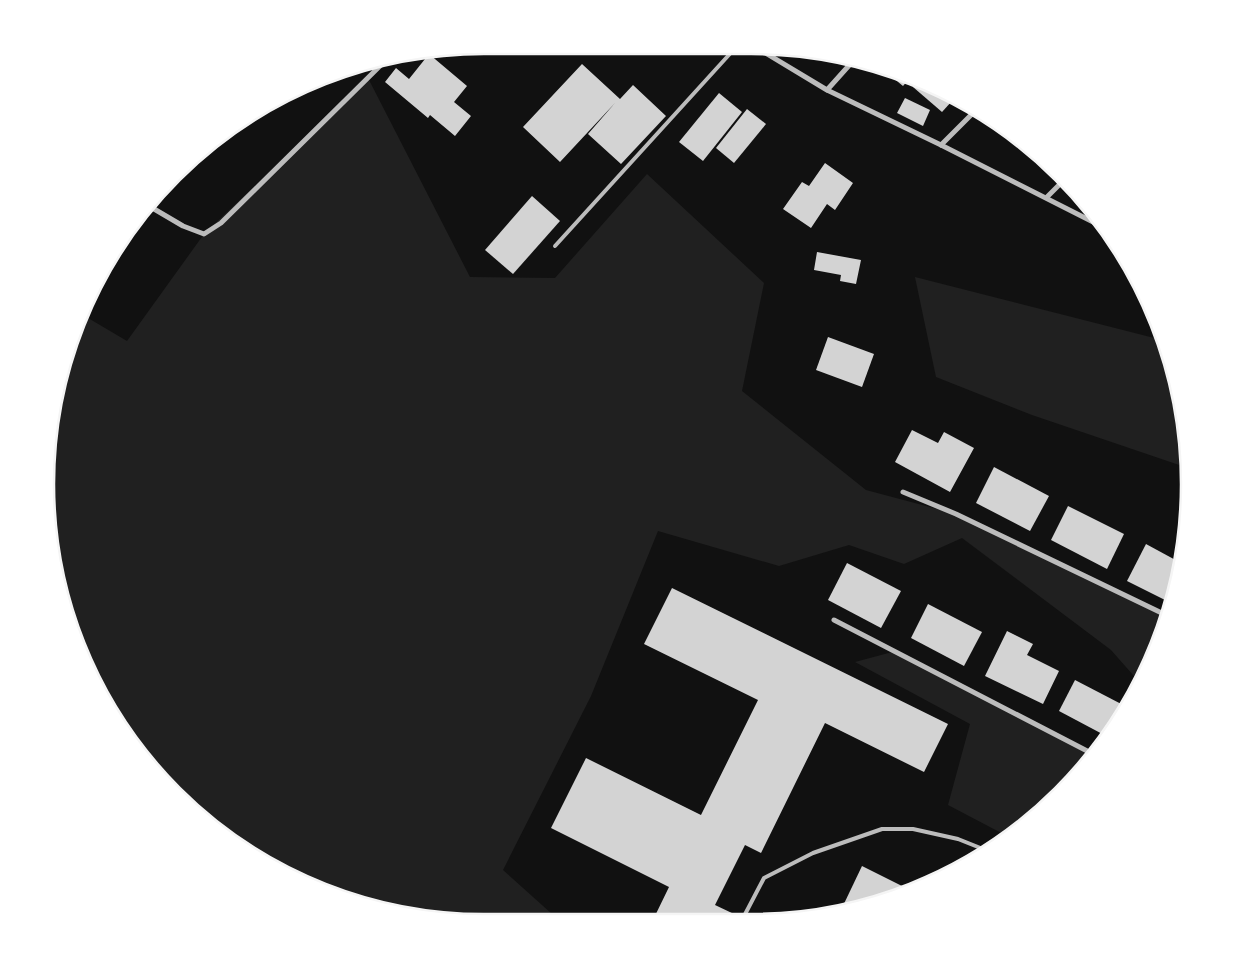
<svg xmlns="http://www.w3.org/2000/svg" width="1235" height="968" viewBox="0 0 1235 968" font-family="Roboto,sans-serif">
  <style>
    .green { fill: #202020 }
    .building { fill: #d3d3d3 }
    .lines { fill: none; stroke-linecap: round; stroke-linejoin: round }
    .service { stroke: #bcbcbc; stroke-width: 4 }
    .minor { stroke: #bcbcbc; stroke-width: 5 }
    .rim { fill: none; stroke: #f5f5f5; stroke-width: 2.5 }
  </style>
  <rect width="100%" height="100%" fill="#111"/>
  <g class="green">
    <polygon points="368,78 470,277 555,278 647,174 764,283 742,391 866,490 956,514 1168,616 1141,684 1111,650 962,538 904,564 849,545 779,566 658,531 591,696 503,870 562,923 484,923 399,915 316,890 240,849 154,774 104,704 60,598 45,484 60,371 83,315 127,341 204,234"/>
    <polygon points="915,277 1166,341 1186,426 1188,468 1032,415 936,377"/>
    <polygon points="896,651 1096,754 1041,814 1009,837 948,805 970,724 855,662"/>
  </g>
  <g class="building">
    <polygon points="429,54 467,86 454,102 471,116 455,136 430,115 428,118 385,82 396,68 409,79"/>
    <polygon points="582,64 620,99 633,85 666,116 621,164 588,134 615,103 560,162 523,127"/>
    <polygon points="882,66 892,68 910,78 903,86 881,68"/>
    <polygon points="917,82 944,96 952,101 942,112 913,87"/>
    <polygon points="719,93 742,112 703,161 679,142"/>
    <polygon points="905,98 930,110 923,126 897,113"/>
    <polygon points="747,109 766,124 734,163 716,148"/>
    <polygon points="825,163 853,183 835,210 827,204 811,228 783,209 802,182 809,186"/>
    <polygon points="532,196 560,221 513,274 485,250"/>
    <polygon points="817,252 861,260 856,284 840,281 841,275 814,270"/>
    <polygon points="828,337 874,354 862,387 816,370"/>
    <polygon points="912,430 938,443 944,432 974,448 950,492 895,462"/>
    <polygon points="994,467 1049,496 1030,531 976,503"/>
    <polygon points="1068,506 1124,534 1107,569 1051,540"/>
    <polygon points="1146,544 1181,563 1173,604 1127,581"/>
    <polygon points="847,563 901,591 881,628 828,600"/>
    <polygon points="672,588 948,724 924,772 825,723 761,853 745,845 715,905 734,914 730,922 652,922 669,887 551,828 586,758 701,815 758,700 644,644"/>
    <polygon points="928,604 982,632 964,666 911,638"/>
    <polygon points="1007,631 1033,644 1027,655 1059,671 1043,704 985,676"/>
    <polygon points="1075,680 1127,707 1108,737 1059,711"/>
    <polygon points="862,866 912,891 892,900 841,910"/>
  </g>
  <g class="lines">
    <g class="service">
      <polyline points="555,246 737,46"/>
      <polyline points="741,922 764,878 813,853 882,829 913,829 958,839 988,851"/>
    </g>
    <g class="minor">
      <polyline points="754,46 827,90 941,145 1105,228"/>
      <polyline points="827,90 853,61"/>
      <polyline points="941,145 974,112"/>
      <polyline points="1047,197 1065,179"/>
      <polyline points="149,206 183,226 204,234 221,223 388,58"/>
      <polyline points="903,492 956,514 1168,616"/>
      <polyline points="834,620 1093,754 1096,754"/>
    </g>
  </g>
  <path d="M0 0H1235V968H0ZM484 54H751A430 430 0 0 1 1181 484V484A430 430 0 0 1 751 914H484A430 430 0 0 1 54 484V484A430 430 0 0 1 484 54Z" fill="#fff" fill-rule="evenodd"/>
  <path class="rim" d="M484 54H751A430 430 0 0 1 1181 484V484A430 430 0 0 1 751 914H484A430 430 0 0 1 54 484V484A430 430 0 0 1 484 54Z"/>
</svg>
